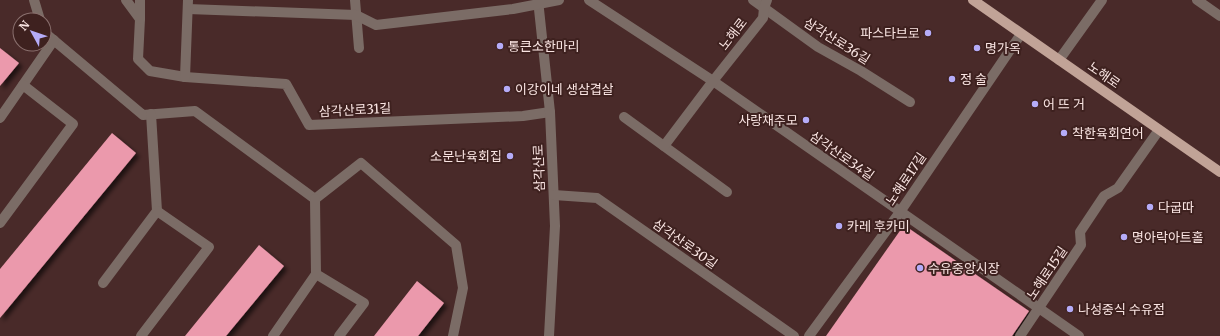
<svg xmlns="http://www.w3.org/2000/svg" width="1220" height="336" viewBox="0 0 1220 336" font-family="Merriweather,'Noto Sans KR',serif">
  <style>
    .building { fill: #eb99ac; filter: url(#shadow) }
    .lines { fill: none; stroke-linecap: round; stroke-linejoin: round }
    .minor { stroke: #7b6c66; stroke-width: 10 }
    .major { stroke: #c1a397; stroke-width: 10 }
    .poi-dot { fill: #b5acf8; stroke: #3e211f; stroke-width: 1.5 }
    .labels { text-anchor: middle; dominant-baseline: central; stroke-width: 4; stroke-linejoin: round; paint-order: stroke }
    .poi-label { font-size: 13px; fill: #f9e4e2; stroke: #3e211f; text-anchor: start }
    .street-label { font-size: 13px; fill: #f9e4e2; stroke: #3e211f }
  </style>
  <defs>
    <filter id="shadow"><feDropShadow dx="3.5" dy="3.5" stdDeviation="2" flood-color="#0009"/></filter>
  </defs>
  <rect width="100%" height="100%" fill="#492a29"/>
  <g class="building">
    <polygon points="0,48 19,63 0,86"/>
    <polygon points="112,133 136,153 0,318 0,269"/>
    <polygon points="904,225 1029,311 1012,336 826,336"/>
    <polygon points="259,245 284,266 226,336 185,336"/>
    <polygon points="417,281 444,303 418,336 374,336"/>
  </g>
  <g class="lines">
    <g class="minor">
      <polyline points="34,0 40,20"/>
      <polyline points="126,0 140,19 138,59 150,71 185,77 286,84 309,125 523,116 550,112"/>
      <polyline points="355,0 359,48"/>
      <polyline points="538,0 550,112 555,226 549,336"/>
      <polyline points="589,0 713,81 1079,336"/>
      <polyline points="753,0 818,47 861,71 910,102"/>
      <polyline points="1197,0 1220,16"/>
      <polyline points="188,9 356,15 376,25 513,9 559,0"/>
      <polyline points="140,19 140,0"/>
      <polyline points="44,32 143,115 195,111 315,199"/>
      <polyline points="1059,60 1102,0"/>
      <polyline points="185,77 188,0"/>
      <polyline points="624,117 727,192"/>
      <polyline points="0,118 54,40"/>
      <polyline points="664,146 713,81 763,18 764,8 767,0"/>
      <polyline points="554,195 597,198 794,336"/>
      <polyline points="315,199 361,163 456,245 463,288 453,336"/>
      <polyline points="0,223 73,124 23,85"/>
      <polyline points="316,274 364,303 339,336"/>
      <polyline points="103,283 157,211 151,114"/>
      <polyline points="141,336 209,247 157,211"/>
      <polyline points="273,336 316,274 315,199"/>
      <polyline points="809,336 900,212 1021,34"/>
      <polyline points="1020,336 1081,245 1080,232 1104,196 1118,188 1159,130"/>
    </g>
    <polyline class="major" points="973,0 1220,172"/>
  </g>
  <g class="poi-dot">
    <circle cx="928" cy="33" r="4"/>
    <circle cx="500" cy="46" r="4"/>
    <circle cx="977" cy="48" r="4"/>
    <circle cx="952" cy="79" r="4"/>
    <circle cx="507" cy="89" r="4"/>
    <circle cx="1035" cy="104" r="4"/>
    <circle cx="806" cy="120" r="4"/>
    <circle cx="1064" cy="133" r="4"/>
    <circle cx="510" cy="156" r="4"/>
    <circle cx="1150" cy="207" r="4"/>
    <circle cx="839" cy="226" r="4"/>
    <circle cx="1124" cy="237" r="4"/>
    <circle cx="920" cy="268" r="4"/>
    <circle cx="1070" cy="309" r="4"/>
  </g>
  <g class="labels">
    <g class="poi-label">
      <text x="920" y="33" text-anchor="end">파스타브로</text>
      <text x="508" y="46">통큰소한마리</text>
      <text x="985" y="48">명가옥</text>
      <text x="960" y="79">정 술</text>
      <text x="515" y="89">이강이네 생삼겹살</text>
      <text x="1043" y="104">어 뜨 거</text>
      <text x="798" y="120" text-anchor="end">사랑채주모</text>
      <text x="1072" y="133">착한육회연어</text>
      <text x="502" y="156" text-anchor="end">소문난육회집</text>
      <text x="1158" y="207">다굽따</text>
      <text x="847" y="226">카레 후카미</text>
      <text x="1132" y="237">명아락아트홀</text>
      <text x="928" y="268">수유중앙시장</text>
      <text x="1078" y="309">나성중식 수유점</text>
    </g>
    <g class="street-label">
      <text transform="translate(733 34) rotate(-52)">노해로</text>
      <text transform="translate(837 41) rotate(32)">삼각산로36길</text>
      <text transform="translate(1104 75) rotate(35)">노해로</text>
      <text transform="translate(355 110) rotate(-3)">삼각산로31길</text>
      <text transform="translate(842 156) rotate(35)">삼각산로34길</text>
      <text transform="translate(539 168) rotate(-92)">삼각산로</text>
      <text transform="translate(906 179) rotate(-56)">노해로17길</text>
      <text transform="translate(685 244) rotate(35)">삼각산로30길</text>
      <text transform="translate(1047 273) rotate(-56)">노해로15길</text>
    </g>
  </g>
  <g transform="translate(32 32) rotate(310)"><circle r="19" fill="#3e211f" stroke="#896f6d"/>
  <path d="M0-3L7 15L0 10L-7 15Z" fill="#b5acf8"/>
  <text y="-6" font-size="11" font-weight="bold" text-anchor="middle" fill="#f9e4e2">N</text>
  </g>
</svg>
